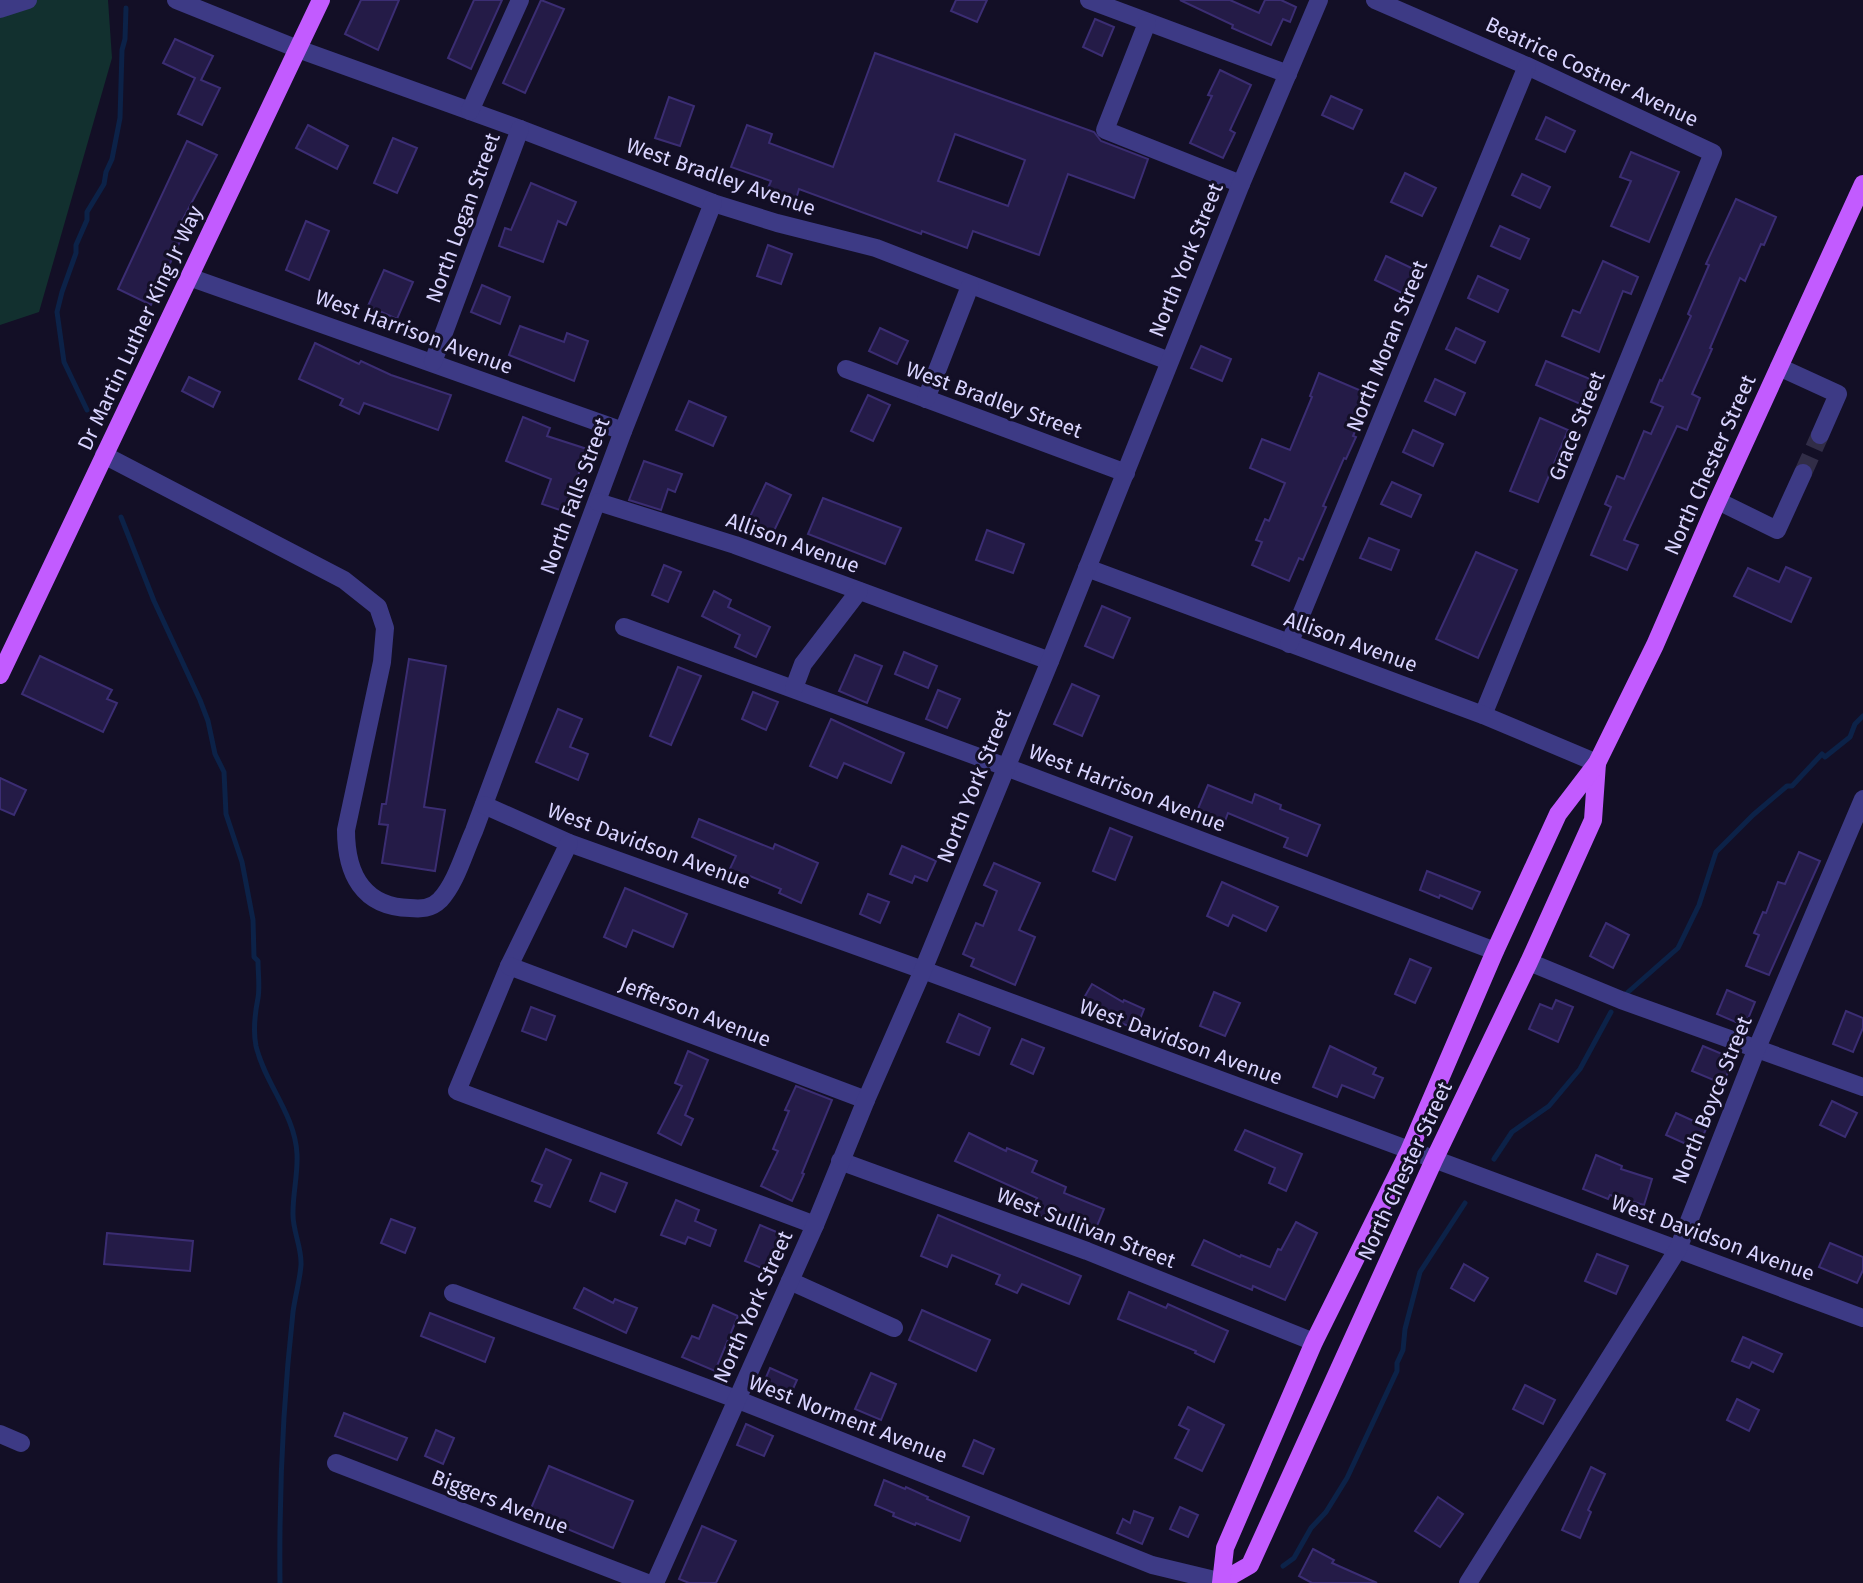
<svg xmlns="http://www.w3.org/2000/svg" width="1863" height="1583" viewBox="0 0 1863 1583" font-family="'Fira Sans',sans-serif">
  <style>
    .green { fill: #12302f }
    .lines { fill: none; stroke-linecap: round; stroke-linejoin: round }
    .stream { stroke: #0c2248; stroke-width: 5 }
    .building { fill: #241b47; stroke: #3b2d73; stroke-width: 2; fill-rule: evenodd }
    .minor-tunnel { stroke: #312d47; stroke-width: 18; stroke-dasharray: 18 9; stroke-linecap: butt }
    .minor { stroke: #3d3a85; stroke-width: 18 }
    .major { stroke: #c25bff; stroke-width: 18 }
    .labels { text-anchor: middle; dominant-baseline: central; stroke-width: 6; stroke-linejoin: round; paint-order: stroke }
    .street-label { font-size: 21px; fill: #d9d4ff; stroke: #130f26 }
  </style>
  <rect width="100%" height="100%" fill="#130f26"/>
  <polygon class="green" points="0,0 108,0 112,58 39,312 0,325"/>
  <g class="lines">
    <g class="stream">
      <polyline points="87,410 64,362 57,312 62,292 76,253 76,245 87,220 87,212 104,184 106,172 112,159 120,118 122,50 125,39 126,8"/>
      <path d="M121,517L154,601L200,700L208,721L215,754L224,772L226,814L242,862L253,920L254,957L258,961C258,973 260,987 258,998C255,1013 253,1031 256,1046C265,1084 295,1114 297,1154C298,1174 293,1192 293,1212C292,1230 302,1247 301,1265C300,1280 295,1296 293,1312C283,1402 279,1493 280,1583"/>
      <polyline points="1627,993 1678,948 1699,905 1716,852 1753,815 1787,786 1792,786 1822,754 1825,757 1850,737 1855,724 1863,716"/>
      <polyline points="1494,1159 1512,1132 1549,1106 1580,1069 1611,1012"/>
      <polyline points="1283,1566 1294,1558 1311,1528 1326,1512 1347,1478 1397,1371 1397,1363 1403,1350 1405,1329 1420,1272 1465,1203"/>
    </g>
  </g>
  <g class="building">
    <polygon points="361,0 399,0 378,50 345,34"/>
    <polygon points="474,0 502,0 471,69 448,58"/>
    <polygon points="541,0 564,9 525,93 503,83"/>
    <polygon points="956,0 987,0 977,22 951,11"/>
    <polygon points="1180,0 1230,0 1259,13 1265,0 1281,0 1296,7 1290,22 1283,19 1271,45 1232,28 1233,25"/>
    <polygon points="1095,19 1114,27 1102,56 1083,47"/>
    <polygon points="175,39 213,56 201,80 220,88 202,125 178,114 195,78 163,63"/>
    <path d="M875,53L1094,132L1101,141L1148,159L1134,198L1068,174L1039,255L973,231L967,248L922,231L921,234L799,189L796,199L768,188L771,181L731,167L747,125L772,134L769,143L833,167ZM955,134L1025,160L1008,206L938,181Z"/>
    <polygon points="1220,70 1251,85 1230,130 1235,133 1223,158 1190,143 1212,96 1208,95"/>
    <polygon points="1331,96 1362,110 1353,129 1322,115"/>
    <polygon points="669,97 694,106 680,146 655,138"/>
    <polygon points="1546,117 1575,131 1565,152 1536,139"/>
    <polygon points="308,125 348,146 337,169 296,148"/>
    <polygon points="393,138 417,148 397,193 374,183"/>
    <polygon points="187,141 217,155 176,232 183,235 151,305 118,289"/>
    <polygon points="1631,152 1679,172 1649,242 1611,226 1631,181 1620,177"/>
    <polygon points="1405,173 1436,188 1422,216 1391,202"/>
    <polygon points="1522,174 1550,187 1540,208 1512,195"/>
    <polygon points="531,183 576,202 566,225 558,221 543,262 499,246 505,228 511,230"/>
    <polygon points="1736,199 1776,217 1764,245 1761,244 1745,281 1740,278 1710,348 1712,349 1692,394 1700,398 1687,430 1677,426 1624,540 1638,545 1627,570 1591,555 1611,507 1605,504 1617,476 1624,479 1644,431 1651,434 1663,407 1651,402 1660,380 1662,381 1691,316 1688,314 1709,265 1706,264"/>
    <polygon points="306,221 329,231 309,280 286,270"/>
    <polygon points="1500,226 1529,239 1520,259 1491,246"/>
    <polygon points="768,245 792,254 781,284 757,276"/>
    <polygon points="1386,256 1420,272 1408,296 1375,280"/>
    <polygon points="1603,261 1638,277 1631,294 1623,291 1599,352 1562,336 1573,310 1580,313"/>
    <polygon points="384,270 413,282 397,319 368,306"/>
    <polygon points="1478,276 1508,290 1498,312 1468,298"/>
    <polygon points="482,285 510,297 500,324 471,312"/>
    <polygon points="520,326 564,342 567,333 588,341 574,381 509,355"/>
    <polygon points="880,328 908,341 897,364 869,351"/>
    <polygon points="1456,328 1485,342 1475,363 1446,349"/>
    <polygon points="315,343 359,364 361,361 391,375 451,395 438,430 364,403 359,414 340,405 343,399 299,379"/>
    <polygon points="1201,346 1231,359 1222,381 1191,368"/>
    <polygon points="1546,361 1595,381 1585,406 1536,385"/>
    <polygon points="1319,373 1371,395 1353,436 1356,437 1346,459 1344,458 1323,506 1326,507 1303,560 1299,558 1289,581 1252,565 1262,542 1256,540 1265,519 1269,521 1285,483 1250,468 1262,439 1290,450 1312,397 1310,396"/>
    <polygon points="189,377 220,392 213,407 182,391"/>
    <polygon points="1435,379 1465,393 1455,415 1425,401"/>
    <polygon points="868,395 890,405 873,441 851,431"/>
    <polygon points="689,401 726,417 713,446 676,430"/>
    <polygon points="523,417 550,428 547,436 587,449 566,512 542,504 551,479 506,461"/>
    <polygon points="1540,418 1568,430 1538,502 1510,491"/>
    <polygon points="1413,430 1443,444 1433,466 1403,452"/>
    <polygon points="644,461 682,474 675,492 668,489 661,510 629,500"/>
    <polygon points="1392,482 1421,495 1411,517 1381,504"/>
    <polygon points="766,483 791,495 773,533 748,521"/>
    <polygon points="823,498 901,528 885,564 808,534"/>
    <polygon points="987,530 1024,544 1013,573 976,560"/>
    <polygon points="1369,538 1399,550 1391,570 1360,558"/>
    <polygon points="1476,552 1517,570 1478,658 1436,639"/>
    <polygon points="664,565 681,572 668,602 652,595"/>
    <polygon points="1786,567 1811,578 1791,622 1734,596 1748,568 1779,582"/>
    <polygon points="714,591 731,600 728,607 770,627 756,657 735,647 740,635 702,616"/>
    <polygon points="1102,606 1130,618 1113,658 1085,646"/>
    <polygon points="904,652 937,666 928,688 895,674"/>
    <polygon points="855,655 882,666 867,703 839,691"/>
    <polygon points="40,656 112,690 107,699 117,703 103,732 22,694"/>
    <polygon points="409,659 446,666 424,807 445,810 435,871 382,863 388,825 379,824 382,804 386,804"/>
    <polygon points="678,667 701,676 671,745 650,736"/>
    <polygon points="1072,684 1099,696 1082,736 1054,724"/>
    <polygon points="938,690 960,699 947,728 926,719"/>
    <polygon points="753,692 778,702 766,730 742,719"/>
    <polygon points="558,709 582,719 570,747 588,754 578,780 536,762"/>
    <polygon points="831,719 904,753 891,783 844,763 837,778 810,766"/>
    <polygon points="0,778 26,790 14,815 0,809"/>
    <polygon points="1208,785 1252,803 1255,794 1281,805 1280,809 1320,825 1307,856 1284,847 1288,838 1228,813 1222,829 1194,818"/>
    <polygon points="699,819 773,849 775,844 818,863 801,903 779,893 781,889 750,876 747,881 728,873 736,856 692,837"/>
    <polygon points="1110,828 1132,837 1115,880 1093,871"/>
    <polygon points="902,846 936,861 927,881 915,876 912,883 890,874"/>
    <polygon points="1799,852 1820,861 1769,975 1746,966 1759,935 1754,933 1763,912 1766,913 1778,882 1785,884"/>
    <polygon points="994,863 1040,883 1019,930 1035,937 1015,985 971,966 974,959 963,954 976,923 983,926 997,891 984,885"/>
    <polygon points="1427,871 1480,892 1472,909 1440,895 1439,898 1420,890"/>
    <polygon points="1222,882 1278,907 1266,931 1233,915 1228,926 1207,916"/>
    <polygon points="625,888 687,914 673,947 633,930 626,947 604,937"/>
    <polygon points="868,894 889,902 880,923 860,914"/>
    <polygon points="1606,923 1629,935 1613,968 1590,956"/>
    <polygon points="1410,959 1431,968 1415,1003 1395,994"/>
    <polygon points="1092,984 1123,1002 1124,1000 1144,1009 1136,1029 1101,1015 1081,1003"/>
    <polygon points="1727,990 1755,1002 1745,1026 1717,1014"/>
    <polygon points="1214,992 1240,1003 1225,1036 1200,1026"/>
    <polygon points="1556,1000 1573,1007 1558,1042 1529,1029 1540,1004 1552,1009"/>
    <polygon points="531,1007 555,1016 546,1040 522,1031"/>
    <polygon points="1846,1011 1863,1018 1863,1028 1853,1052 1833,1044"/>
    <polygon points="959,1014 990,1028 979,1055 947,1042"/>
    <polygon points="1022,1039 1044,1048 1033,1074 1011,1064"/>
    <polygon points="1330,1046 1376,1068 1373,1074 1383,1078 1374,1098 1342,1085 1337,1097 1313,1087"/>
    <polygon points="1703,1046 1734,1059 1723,1084 1692,1071"/>
    <polygon points="688,1051 708,1060 685,1115 693,1119 681,1145 658,1133 682,1086 675,1083"/>
    <polygon points="796,1086 832,1100 802,1173 804,1174 792,1201 761,1186 778,1151 773,1149 789,1111 785,1110"/>
    <polygon points="1832,1101 1857,1113 1845,1137 1820,1125"/>
    <polygon points="1676,1113 1707,1127 1697,1149 1666,1135"/>
    <polygon points="1245,1130 1302,1154 1286,1191 1269,1183 1275,1168 1235,1150"/>
    <polygon points="969,1133 1006,1151 1007,1148 1037,1161 1032,1172 1066,1187 1064,1193 1104,1209 1092,1238 1031,1212 1037,1198 955,1161"/>
    <polygon points="546,1149 571,1160 550,1207 535,1201 542,1185 532,1181"/>
    <polygon points="1596,1155 1622,1166 1621,1169 1652,1179 1644,1205 1610,1195 1608,1199 1583,1189"/>
    <polygon points="601,1173 627,1183 615,1212 590,1201"/>
    <polygon points="676,1200 699,1210 695,1221 716,1230 710,1246 688,1237 685,1244 661,1235"/>
    <polygon points="938,1215 1081,1276 1069,1304 1022,1284 1017,1293 996,1284 1000,1275 952,1255 947,1267 921,1256"/>
    <polygon points="391,1219 415,1228 405,1253 381,1243"/>
    <polygon points="1296,1222 1317,1233 1285,1300 1253,1286 1252,1290 1192,1265 1204,1240 1240,1257 1241,1255 1270,1267 1278,1249 1281,1250"/>
    <polygon points="760,1225 786,1236 771,1272 745,1261"/>
    <polygon points="107,1233 193,1241 190,1271 104,1264"/>
    <polygon points="1830,1243 1863,1257 1863,1270 1857,1283 1819,1267"/>
    <polygon points="1597,1254 1628,1266 1616,1294 1585,1281"/>
    <polygon points="1464,1264 1488,1278 1474,1301 1451,1288"/>
    <polygon points="584,1288 613,1303 615,1299 637,1308 626,1333 574,1308"/>
    <polygon points="1129,1292 1166,1308 1168,1304 1228,1331 1214,1362 1195,1353 1196,1351 1118,1319"/>
    <polygon points="713,1305 738,1316 715,1371 682,1357 692,1336 699,1339"/>
    <polygon points="922,1310 990,1340 976,1371 909,1340"/>
    <polygon points="430,1313 494,1338 485,1362 421,1336"/>
    <polygon points="1743,1337 1782,1354 1773,1372 1752,1362 1749,1368 1732,1361"/>
    <polygon points="770,1368 797,1380 788,1400 761,1389"/>
    <polygon points="871,1373 896,1384 881,1420 855,1409"/>
    <polygon points="1525,1385 1555,1400 1543,1424 1513,1409"/>
    <polygon points="1737,1399 1759,1410 1749,1431 1727,1420"/>
    <polygon points="1188,1407 1224,1425 1202,1471 1175,1458 1189,1430 1179,1425"/>
    <polygon points="344,1413 407,1438 397,1460 335,1436"/>
    <polygon points="746,1424 773,1436 764,1456 737,1445"/>
    <polygon points="436,1430 454,1438 443,1464 425,1456"/>
    <polygon points="974,1440 994,1449 983,1474 963,1466"/>
    <polygon points="549,1466 633,1501 613,1548 529,1513"/>
    <polygon points="1591,1467 1605,1474 1588,1510 1591,1512 1580,1538 1562,1530"/>
    <polygon points="884,1480 905,1489 906,1487 928,1497 927,1499 969,1517 960,1541 916,1523 915,1525 893,1516 894,1513 875,1505"/>
    <polygon points="1438,1497 1463,1514 1440,1547 1415,1531"/>
    <polygon points="1180,1507 1198,1515 1188,1537 1170,1529"/>
    <polygon points="1134,1511 1153,1518 1142,1544 1117,1533 1123,1519 1130,1523"/>
    <polygon points="702,1526 736,1541 716,1583 689,1583 679,1579"/>
    <polygon points="1313,1549 1334,1560 1332,1563 1377,1583 1312,1583 1299,1576"/>
  </g>
  <g class="lines">
    <polyline class="minor-tunnel" points="1803,473 1820,435"/>
    <g class="minor">
      <polyline points="176,0 298,49 520,129 713,203 777,223 876,248 1169,361"/>
      <polyline points="1089,0 1288,74"/>
      <polyline points="1375,0 1527,66 1713,153 1483,715"/>
      <polyline points="0,9 28,0"/>
      <polyline points="1147,23 1105,130 1241,184"/>
      <polyline points="470,111 520,0"/>
      <polyline points="189,277 623,431"/>
      <polyline points="433,362 520,129"/>
      <polyline points="1779,367 1838,394 1820,435"/>
      <polyline points="846,369 1126,473"/>
      <polyline points="926,399 970,286"/>
      <path d="M104,455L344,580L378,607L385,628L382,662L346,830C346,873 362,907 410,908C421,909 431,909 440,900C456,883 464,853 474,831L623,431L713,203"/>
      <polyline points="1718,501 1777,530 1803,473"/>
      <polyline points="598,502 735,545 1050,661"/>
      <polyline points="1087,568 1483,715 1597,763"/>
      <polyline points="624,627 1006,767 1495,951"/>
      <polyline points="1289,644 1527,66"/>
      <polyline points="794,688 803,664 859,591"/>
      <polyline points="484,805 569,843 923,970 1863,1318"/>
      <polyline points="569,843 509,966 457,1091 815,1225"/>
      <polyline points="1529,962 1621,1000 1863,1087"/>
      <polyline points="509,966 866,1100"/>
      <polyline points="840,1161 1087,1251 1314,1342"/>
      <polyline points="790,1281 894,1328"/>
      <polyline points="453,1293 736,1399 1152,1565 1227,1583"/>
      <polyline points="0,1434 21,1443"/>
      <polyline points="336,1463 647,1583"/>
      <polyline points="655,1583 815,1225 866,1100 923,970 1050,661 1241,184 1319,0"/>
      <polyline points="1468,1583 1678,1249 1757,1048 1863,799"/>
    </g>
    <g class="major">
      <polyline points="0,675 321,0"/>
      <polyline points="1222,1581 1250,1565 1434,1160 1529,962 1593,820 1597,763"/>
      <polyline points="1221,1583 1225,1548 1314,1342 1409,1151 1495,951 1558,814 1597,763 1655,645 1715,507 1863,184"/>
    </g>
  </g>
  <g class="labels">
    <g class="street-label">
      <text transform="translate(1592 72) rotate(25)">Beatrice Costner Avenue</text>
      <text transform="translate(721 177) rotate(19)">West Bradley Avenue</text>
      <text transform="translate(463 218) rotate(-70)">North Logan Street</text>
      <text transform="translate(1186 260) rotate(-68)">North York Street</text>
      <text transform="translate(140 328) rotate(-65)">Dr Martin Luther King Jr Way</text>
      <text transform="translate(414 332) rotate(20)">West Harrison Avenue</text>
      <text transform="translate(1387 346) rotate(-68)">North Moran Street</text>
      <text transform="translate(994 400) rotate(20)">West Bradley Street</text>
      <text transform="translate(1577 426) rotate(-68)">Grace Street</text>
      <text transform="translate(1710 465) rotate(-66)">North Chester Street</text>
      <text transform="translate(575 496) rotate(-70)">North Falls Street</text>
      <text transform="translate(793 543) rotate(20)">Allison Avenue</text>
      <text transform="translate(1351 642) rotate(20)">Allison Avenue</text>
      <text transform="translate(974 786) rotate(-68)">North York Street</text>
      <text transform="translate(1127 788) rotate(21)">West Harrison Avenue</text>
      <text transform="translate(649 846) rotate(20)">West Davidson Avenue</text>
      <text transform="translate(695 1012) rotate(21)">Jefferson Avenue</text>
      <text transform="translate(1181 1042) rotate(20)">West Davidson Avenue</text>
      <text transform="translate(1712 1100) rotate(-68)">North Boyce Street</text>
      <text transform="translate(1405 1171) rotate(-65)">North Chester Street</text>
      <text transform="translate(1086 1228) rotate(21)">West Sullivan Street</text>
      <text transform="translate(1713 1238) rotate(20)">West Davidson Avenue</text>
      <text transform="translate(753 1307) rotate(-66)">North York Street</text>
      <text transform="translate(848 1419) rotate(21)">West Norment Avenue</text>
      <text transform="translate(500 1502) rotate(21)">Biggers Avenue</text>
    </g>
  </g>
</svg>
